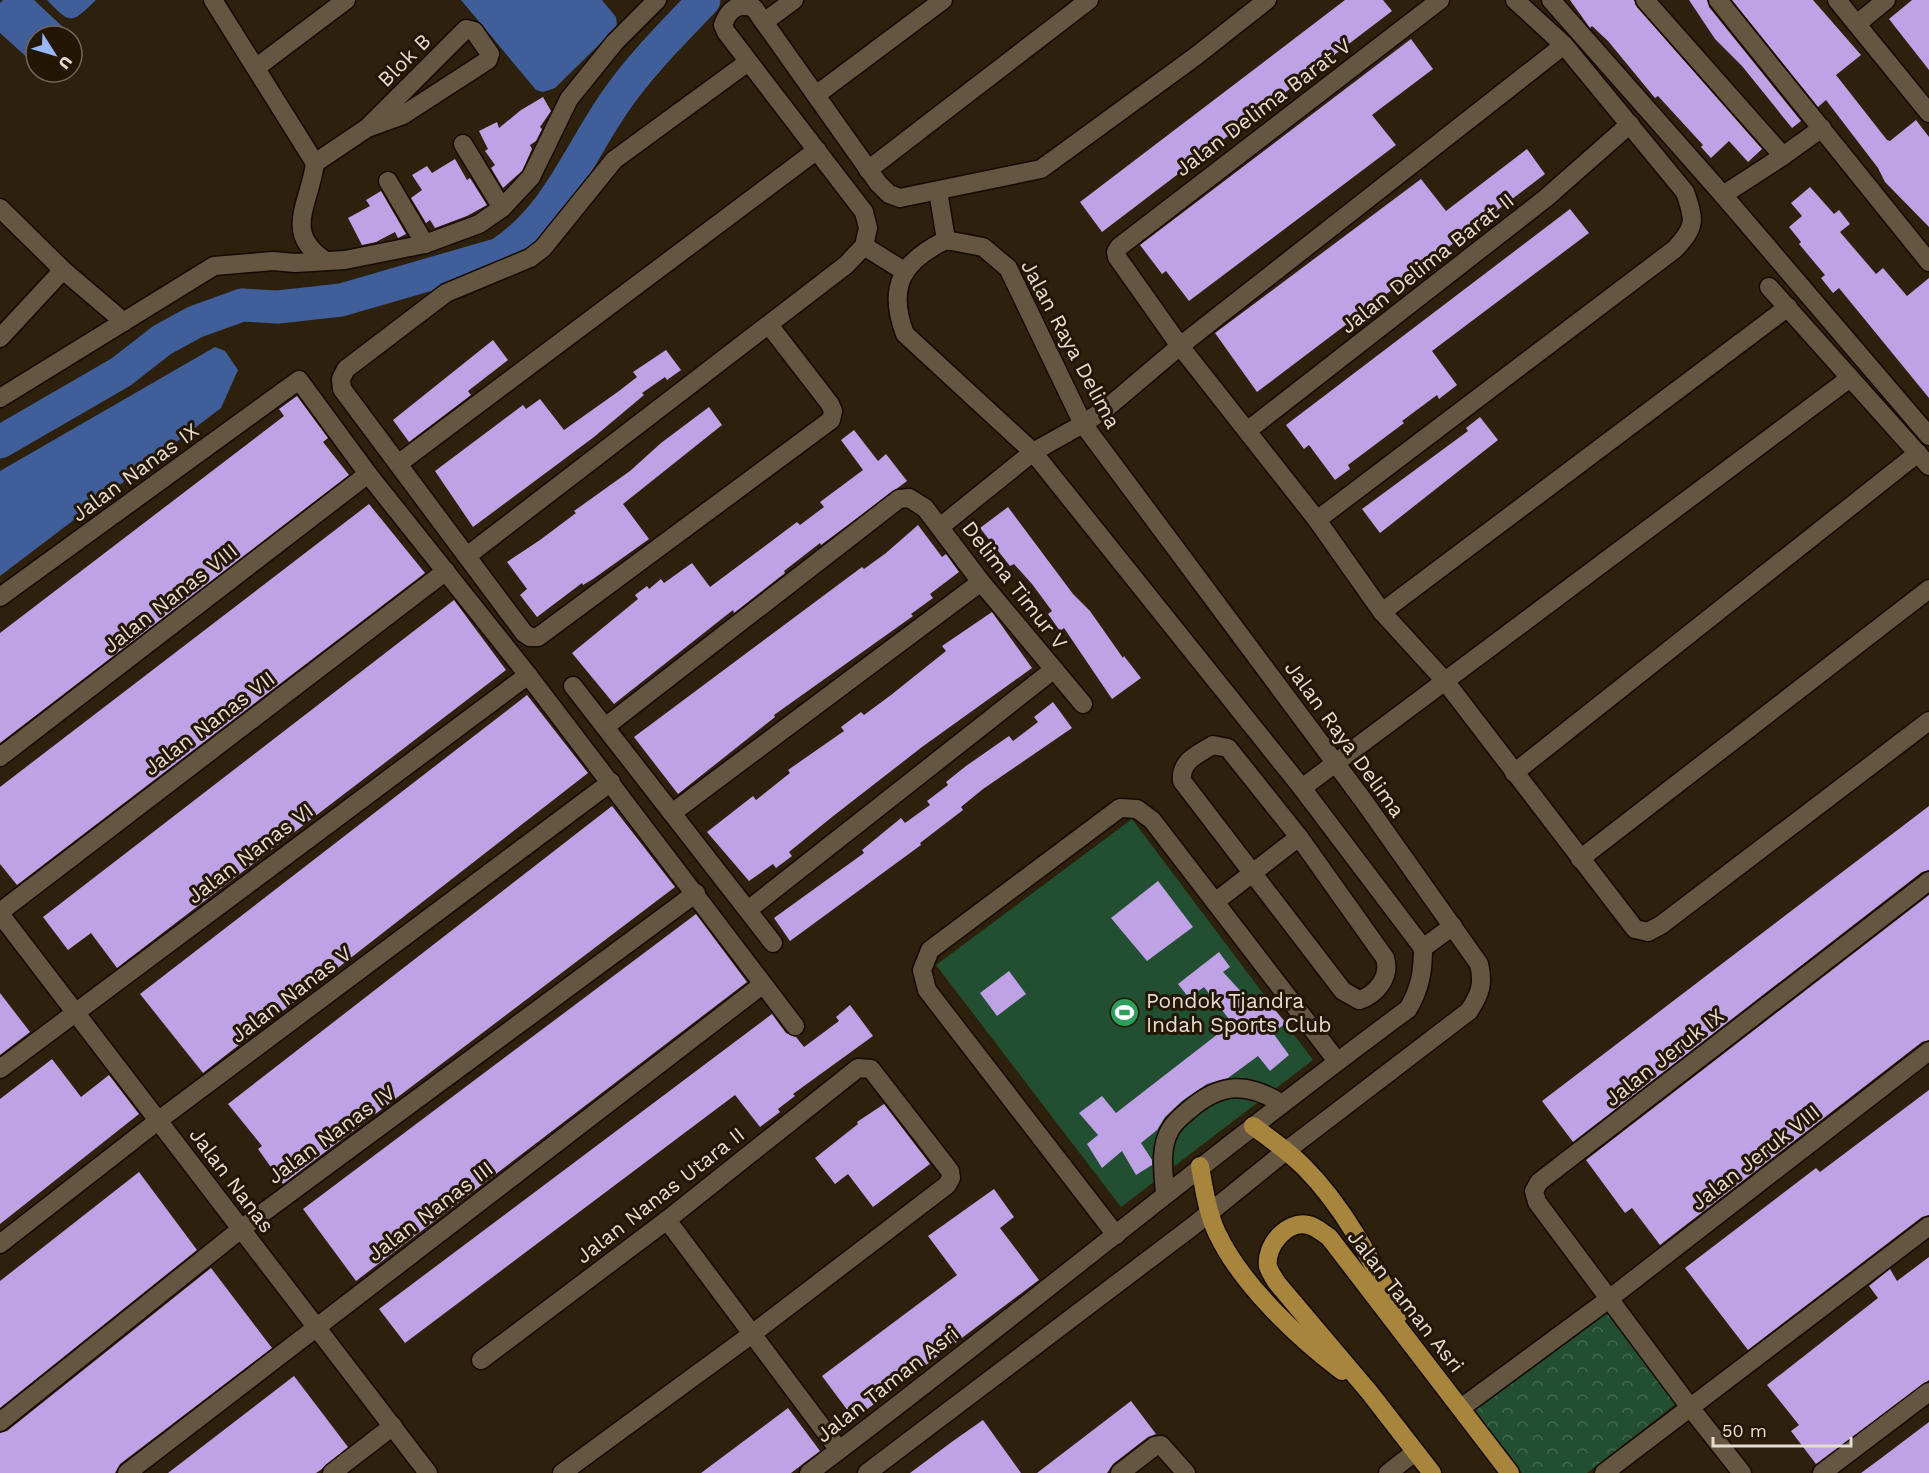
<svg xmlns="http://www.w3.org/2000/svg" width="1929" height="1473" viewBox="0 0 1929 1473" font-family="'Work Sans',sans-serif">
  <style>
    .forest { fill: url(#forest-crowns) }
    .garden { fill: #224f31 }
    .water { fill: #405f9a }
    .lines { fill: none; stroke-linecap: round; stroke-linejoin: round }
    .river { stroke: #405f9a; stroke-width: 33 }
    .building { fill: #bfa1e6 }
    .minor-casing { stroke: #150900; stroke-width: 21 }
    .major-casing { stroke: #150900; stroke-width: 21 }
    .minor { stroke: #645641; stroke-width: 18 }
    .major { stroke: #a7853c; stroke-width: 18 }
    .labels { text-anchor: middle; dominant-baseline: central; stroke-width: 6; stroke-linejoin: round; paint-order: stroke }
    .street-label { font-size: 21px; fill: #e6ddd1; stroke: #231704 }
    .poi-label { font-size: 21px; fill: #e6ddd1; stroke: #231704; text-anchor: start }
  </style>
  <defs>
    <pattern id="forest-crowns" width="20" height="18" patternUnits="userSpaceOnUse" patternTransform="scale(1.5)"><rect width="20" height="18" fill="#224f31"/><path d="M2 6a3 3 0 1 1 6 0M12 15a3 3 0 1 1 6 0" fill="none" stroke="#42684e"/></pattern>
  </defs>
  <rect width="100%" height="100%" fill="#2d200c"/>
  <polygon class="forest" points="1608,1310 1677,1403 1587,1473 1522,1473 1474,1409"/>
  <polygon class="garden" points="1132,819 1313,1060 1121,1207 936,965"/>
  <g class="water">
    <polygon points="3,0 34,0 64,28 62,36 36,36 36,62 31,61 0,33 0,3"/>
    <path d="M47,0H96C71,24 71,25 47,0Z"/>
    <polygon points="461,0 602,0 616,17 617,27 555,88 543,92 536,90"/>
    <polygon points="215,347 225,351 238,370 221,408 0,576 0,471"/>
  </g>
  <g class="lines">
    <path class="river" d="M0,442L121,372L162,340L195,322L242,305L278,307L341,300L500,254C558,216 578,154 617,99C642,63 674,32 704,0"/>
  </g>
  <g class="building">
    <polygon points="1345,0 1383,0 1392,11 1102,232 1080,202"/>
    <polygon points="1570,0 1634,0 1637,7 1762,149 1748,162 1729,141 1711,158 1701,147 1703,145 1658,96 1655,98 1608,41 1592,26 1590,28"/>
    <polygon points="1689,0 1707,0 1709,7 1801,121 1792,128 1742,66 1715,39"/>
    <polygon points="1732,0 1813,0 1861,55 1836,75 1887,140 1890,141 1916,120 1929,137 1929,227 1885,182 1878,168 1826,100 1818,107"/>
    <polygon points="1912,0 1929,0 1929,70 1889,19"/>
    <polygon points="1411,39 1433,69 1372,115 1396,145 1189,301 1166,271 1162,274 1140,245"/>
    <polygon points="543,97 551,111 540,127 542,129 536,141 530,145 532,149 522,171 503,188 491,168 495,165 485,151 488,149 479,131 497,122 499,128 521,110"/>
    <polygon points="1527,149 1545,174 1257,392 1215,333 1421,179 1446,211"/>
    <polygon points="455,159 467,180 470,178 487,205 467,216 435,228 430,220 426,223 411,198 422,190 412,175 427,166 432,173"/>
    <polygon points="1810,187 1834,214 1839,210 1850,224 1840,232 1876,274 1883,268 1907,296 1929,278 1929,398 1839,288 1833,293 1821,278 1825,275 1799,244 1801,242 1789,227 1802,216 1791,203"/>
    <polygon points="381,191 406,234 398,238 395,232 376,242 362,245 348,218 370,206 366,200"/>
    <polygon points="1570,209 1589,233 1432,351 1457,385 1439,399 1437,395 1402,421 1404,423 1348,465 1350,469 1335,480 1309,445 1304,449 1286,425"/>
    <polygon points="493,340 508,360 468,391 471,395 409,442 393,420"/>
    <polygon points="666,350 681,370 667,380 665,377 642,393 644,395 594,437 473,527 435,471 523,405 526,409 540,399 564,430 619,391 637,377 633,372"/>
    <polygon points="297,396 328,438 323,442 349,475 0,743 0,633 284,416 279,409"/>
    <polygon points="709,407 722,425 623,504 649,539 593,579 583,585 582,583 537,617 520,595 527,589 507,562 540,540 576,513 574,511 630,471 661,443"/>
    <polygon points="1480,417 1498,440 1380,533 1362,509 1468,431 1466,428"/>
    <polygon points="854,430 878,461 886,454 907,481 821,545 820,543 784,571 785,573 734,613 733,610 719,621 614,704 572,653 638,599 635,595 647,586 649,589 661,579 664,583 692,563 710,587 797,522 800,525 824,507 820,502 863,470 841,440"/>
    <polygon points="369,504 425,573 17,885 0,864 0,787"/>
    <polygon points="1008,507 1073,594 1090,611 1123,658 1124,656 1141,678 1112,699 1064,628 1060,631 1048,614 1052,611 1032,584 1014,564 1010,566 980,528"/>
    <polygon points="918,525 942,557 946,554 959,572 930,594 933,598 911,614 913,616 774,715 775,717 678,794 634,737 862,567 864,569 886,553"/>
    <polygon points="454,600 506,670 117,968 91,933 68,950 43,917"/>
    <polygon points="992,612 1032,668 922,747 832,817 789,852 792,856 776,868 773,864 749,881 707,832 753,796 756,800 790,773 788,770 844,731 841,727 861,712 864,715 891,695 946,651 942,646"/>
    <polygon points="527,695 588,773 203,1073 140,994"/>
    <polygon points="1053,702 1072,728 983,789 961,807 963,810 920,843 921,845 790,941 774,918 864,853 862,850 901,818 905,823 930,805 927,801 948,785 946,782 966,766 1009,736 1013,741 1038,722 1034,717"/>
    <polygon points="612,806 675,887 283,1184 258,1149 262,1146 228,1104"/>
    <polygon points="1929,806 1929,870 1922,872 1573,1142 1542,1101"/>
    <polygon points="1158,881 1193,927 1147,961 1111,918"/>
    <polygon points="1929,895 1929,1040 1922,1042 1660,1245 1632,1208 1625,1213 1586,1160"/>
    <polygon points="696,914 747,982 356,1281 303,1209"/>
    <polygon points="1219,952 1230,967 1223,972 1258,1010 1269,1003 1286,1023 1273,1033 1289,1055 1270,1071 1258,1056 1228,1078 1207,1084 1182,1101 1165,1117 1157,1130 1141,1143 1152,1160 1152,1165 1136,1175 1122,1151 1102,1168 1087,1144 1098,1135 1079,1113 1102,1096 1116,1113 1232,1023 1204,987 1189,998 1178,984"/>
    <polygon points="1009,971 1026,994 997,1016 980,993"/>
    <polygon points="0,993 30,1032 0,1055"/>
    <polygon points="850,1005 873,1036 793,1094 795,1096 778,1109 780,1112 760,1127 735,1095 405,1343 379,1309 772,1014 786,1033 796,1037 804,1047 839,1021 836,1017"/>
    <polygon points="52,1059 81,1097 109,1075 139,1114 0,1224 0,1099"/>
    <polygon points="1929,1090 1929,1215 1922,1217 1748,1350 1685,1268 1816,1168 1820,1172"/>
    <polygon points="884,1104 930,1164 873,1207 848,1174 835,1184 815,1158 858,1124 857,1122"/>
    <polygon points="139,1172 197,1250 0,1408 0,1281"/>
    <polygon points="994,1189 1014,1217 1000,1228 1039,1280 854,1419 822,1376 957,1275 928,1236"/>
    <polygon points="1929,1257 1929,1380 1816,1464 1791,1431 1799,1425 1767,1385 1878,1298 1869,1286 1890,1269 1897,1281"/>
    <polygon points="211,1268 272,1348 120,1464 115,1473 0,1473 0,1433 7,1431"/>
    <polygon points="294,1376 348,1447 322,1469 316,1473 168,1473"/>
    <polygon points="1131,1401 1156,1434 1148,1437 1113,1464 1107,1473 1037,1473"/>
    <polygon points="788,1408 820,1451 791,1473 701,1473"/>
    <polygon points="983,1420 1021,1473 910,1473 953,1441"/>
    <polygon points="1929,1422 1929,1473 1861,1473 1880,1459"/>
  </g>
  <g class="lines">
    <defs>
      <g id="minor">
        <path d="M213,0L315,163C310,204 282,233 326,261"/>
        <polyline points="1440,0 1119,247 1116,252 1117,257 1180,346 1317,520 1382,612 1445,681 1635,929 1648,932 1661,925 1929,721"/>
        <polyline points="1551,0 1723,195 1929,436"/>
        <polyline points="1645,0 1783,156 1822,128"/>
        <polyline points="1718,0 1929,262"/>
        <polyline points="1837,0 1929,113"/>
        <polyline points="764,22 794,0"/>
        <polyline points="1857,24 1886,0"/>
        <polyline points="748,62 614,160 543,248 530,258 446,293 346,369 341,379 342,389 524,633 530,637 538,637 831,420 833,411 830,404 769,325"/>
        <polyline points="257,67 346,0"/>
        <polyline points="816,95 943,0"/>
        <polyline points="463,144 502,208"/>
        <polyline points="315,163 367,128 466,29 474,31 490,54 488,60 403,115 367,128"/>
        <polyline points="868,170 1089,0"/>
        <polyline points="388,181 425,244"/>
        <polyline points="938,191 946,240"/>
        <polyline points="1723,195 1783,156"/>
        <polyline points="0,208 63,270 124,322"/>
        <polyline points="864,246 904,271"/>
        <polyline points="1769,287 1929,466"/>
        <polyline points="0,338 63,270"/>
        <polyline points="0,398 214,266 273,261 295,263 345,260 425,244 479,224 502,208 531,177 569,99 615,42 657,0"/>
        <polyline points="1247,431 1546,198 1630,124"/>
        <polyline points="398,464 817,150"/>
        <path d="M1317,520L1675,249C1696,226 1695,221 1685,192L1564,45L1515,0"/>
        <polyline points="940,527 1033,452 1083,424 1108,407 1180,346 1564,45"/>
        <path d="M467,556L846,265L864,246L868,228L864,212L726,32L723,25C728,10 738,2 754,8L878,183L889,194L900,198L1041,169L1196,56L1267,0"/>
        <polyline points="0,597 299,380 368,474 528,675 795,1026"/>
        <polyline points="1382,612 1788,307"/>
        <polyline points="573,686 773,943"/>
        <polyline points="605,727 899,499 909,498 925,508 981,582 1083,704"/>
        <path d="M1213,745L1228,748L1299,837L1385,958C1391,977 1376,995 1359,1000L1343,991L1182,781C1180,761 1198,754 1213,745Z"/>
        <polyline points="0,757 368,474"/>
        <polyline points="1514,773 1918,453"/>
        <polyline points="1302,788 1850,378"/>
        <polyline points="672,813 981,582"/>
        <polyline points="1580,859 1929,589"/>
        <polyline points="1215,902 1299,837"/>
        <polyline points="748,910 1053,670"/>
        <polyline points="0,912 446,571"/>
        <polyline points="0,914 428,1473"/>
        <polyline points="1423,948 1453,926"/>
        <polyline points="0,1069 528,675"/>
        <path d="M1165,1195C1164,1174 1159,1149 1170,1130C1174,1122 1183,1115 1189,1110C1221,1082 1248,1082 1282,1104"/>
        <polyline points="667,1220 839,1450"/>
        <polyline points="1116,1235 927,990 922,970 930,950 1120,808 1137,809 1152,820 1337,1061"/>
        <polyline points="0,1244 159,1120 611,782"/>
        <polyline points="481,1360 667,1220 858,1068 871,1069 950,1171 951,1178 947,1185 752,1334 562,1473"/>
        <polyline points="1461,1408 1609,1299 1929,1051"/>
        <polyline points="0,1422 241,1229 696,893"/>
        <polyline points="127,1473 762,985"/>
        <polyline points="332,1473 393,1426"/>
        <path d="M809,1473C1011,1321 1205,1159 1408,1009C1420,989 1423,972 1423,948L1302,788L1033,452L905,334C887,287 902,261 946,240L983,247L1008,268L1083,424L1363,800L1479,964C1484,984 1480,994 1469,1011L1282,1154L1193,1226L867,1473"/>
        <polyline points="1120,1473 1155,1446 1161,1445 1186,1473"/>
        <polyline points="1388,1473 1415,1452"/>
        <polyline points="1604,1473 1929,1226"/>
        <polyline points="1742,1473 1689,1406 1537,1202 1534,1191 1539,1182 1929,881"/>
        <polyline points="1822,1473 1929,1392"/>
      </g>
      <g id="major">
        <path d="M1253,1126C1270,1139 1288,1151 1304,1167C1345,1208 1372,1262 1399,1314"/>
        <path d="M1200,1166C1204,1189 1207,1211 1217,1233C1241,1284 1297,1337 1342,1371"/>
        <path d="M1432,1473L1370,1393L1277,1283C1274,1278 1269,1271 1268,1266C1265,1246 1287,1220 1308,1225C1315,1226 1323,1233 1329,1237L1510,1473"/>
      </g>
    </defs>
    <use href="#minor" class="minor-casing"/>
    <use href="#major" class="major-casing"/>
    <use href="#minor" class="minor"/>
    <use href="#major" class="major"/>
  </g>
  <defs>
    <symbol id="stadium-disc" viewBox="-11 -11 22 22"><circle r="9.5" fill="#2e9e5b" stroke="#231704"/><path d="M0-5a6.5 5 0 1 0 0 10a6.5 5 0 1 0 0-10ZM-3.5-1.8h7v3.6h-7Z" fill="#fff"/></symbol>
  </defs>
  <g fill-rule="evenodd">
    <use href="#stadium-disc" x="1108" y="996" width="33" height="33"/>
  </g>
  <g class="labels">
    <g class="street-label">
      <text transform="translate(404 60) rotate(-45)">Blok B</text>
      <text transform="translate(1263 107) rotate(-37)">Jalan Delima Barat V</text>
      <text transform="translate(1427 263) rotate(-38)">Jalan Delima Barat II</text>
      <text transform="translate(1071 344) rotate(62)">Jalan Raya Delima</text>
      <text transform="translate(135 472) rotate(-36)">Jalan Nanas IX</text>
      <text transform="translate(1015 585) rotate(52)">Delima Timur V</text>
      <text transform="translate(170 598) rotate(-38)">Jalan Nanas VIII</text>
      <text transform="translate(209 723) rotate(-37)">Jalan Nanas VII</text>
      <text transform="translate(1345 739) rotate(54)">Jalan Raya Delima</text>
      <text transform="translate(250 853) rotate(-37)">Jalan Nanas VI</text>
      <text transform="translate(291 994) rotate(-37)">Jalan Nanas V</text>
      <text transform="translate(1664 1057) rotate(-38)">Jalan Jeruk IX</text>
      <text transform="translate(331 1134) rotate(-36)">Jalan Nanas IV</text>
      <text transform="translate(1755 1157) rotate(-38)">Jalan Jeruk VIII</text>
      <text transform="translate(232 1180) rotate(53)">Jalan Nanas</text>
      <text transform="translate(660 1195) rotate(-38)">Jalan Nanas Utara II</text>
      <text transform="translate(430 1211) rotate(-37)">Jalan Nanas III</text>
      <text transform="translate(1406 1301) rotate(52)">Jalan Taman Asri</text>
      <text transform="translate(887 1384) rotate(-38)">Jalan Taman Asri</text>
    </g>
    <g class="poi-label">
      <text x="1146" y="1000">Pondok Tjandra<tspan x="1146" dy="24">Indah Sports Club</tspan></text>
    </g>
  </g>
  <g transform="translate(54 54) rotate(127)"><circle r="28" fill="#231704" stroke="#716656" stroke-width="1.5"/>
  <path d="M0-4.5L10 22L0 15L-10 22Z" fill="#97b6fd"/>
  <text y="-9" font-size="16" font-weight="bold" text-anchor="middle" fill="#e6ddd1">U</text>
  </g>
  <path d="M1713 1437v9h138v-9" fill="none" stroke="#e6ddd1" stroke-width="3"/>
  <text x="1722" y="1437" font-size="18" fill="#e6ddd1" stroke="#231704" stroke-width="4.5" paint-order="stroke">50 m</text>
</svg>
